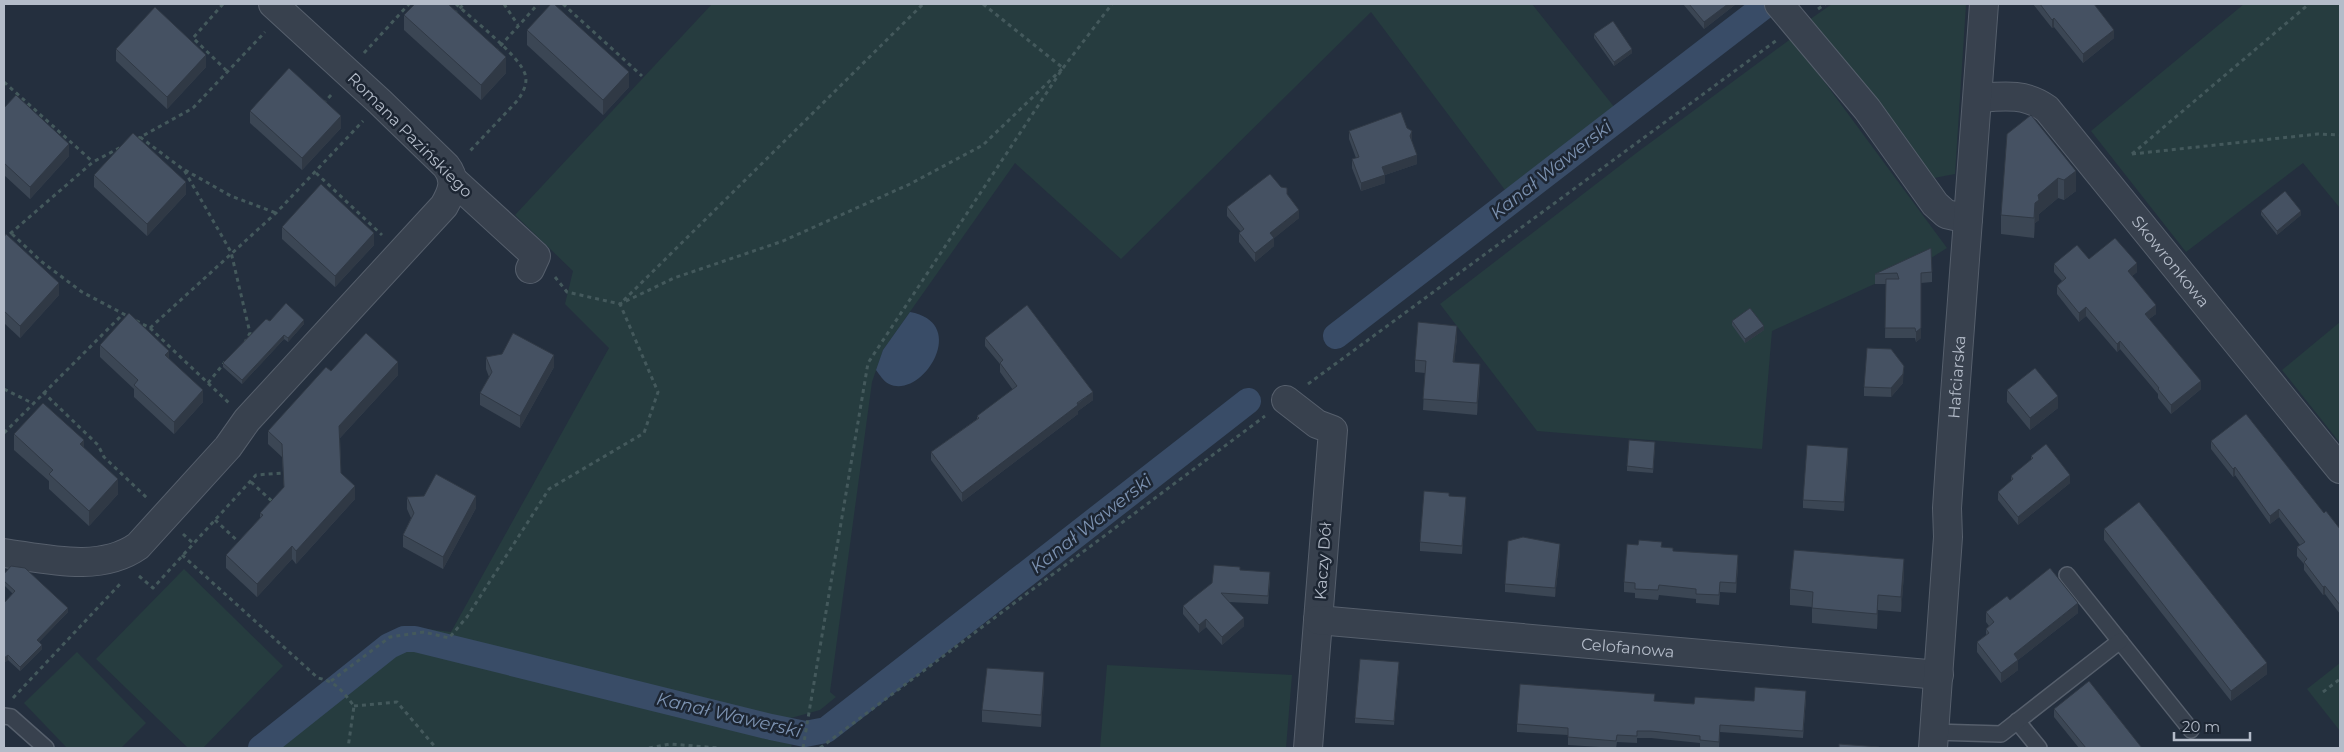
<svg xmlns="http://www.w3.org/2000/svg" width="2344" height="752" viewBox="0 0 2344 752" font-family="Montserrat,sans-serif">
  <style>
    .green { fill: #263c3f }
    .water { fill: #394c67 }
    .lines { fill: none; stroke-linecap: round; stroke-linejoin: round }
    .canal { stroke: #394c67; stroke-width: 26 }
    .lane-casing { stroke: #565f6c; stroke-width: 18 }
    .street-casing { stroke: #565f6c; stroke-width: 30 }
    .path { stroke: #44595c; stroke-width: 3; stroke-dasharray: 4 4; stroke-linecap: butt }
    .lane { stroke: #38414e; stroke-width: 15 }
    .street { stroke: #38414e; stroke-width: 28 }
    .wall { fill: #3b4654 }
    .shaded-wall { fill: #303945 }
    .building { fill: #455162; stroke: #303945 }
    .labels { text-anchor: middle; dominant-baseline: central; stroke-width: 5; stroke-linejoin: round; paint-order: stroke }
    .street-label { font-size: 16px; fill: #b4bcc9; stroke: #1d2633 }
    .water-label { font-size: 18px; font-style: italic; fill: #7c92b1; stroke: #1d2633 }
  </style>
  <rect width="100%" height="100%" fill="#242f3e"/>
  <g class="green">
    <polygon points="712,4 1532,4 1615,108 1505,190 1371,12 1121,259 1015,163 883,350 872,382 830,692 836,697 820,710 791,718 793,738 791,748 271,748 349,685 335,673 385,634 419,628 451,632 609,348 565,304 573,271 515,215"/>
    <polygon points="1832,4 1966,4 1955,174 1934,178 1809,20"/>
    <polygon points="2244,4 2340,4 2340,208 2303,163 2186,252 2091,131"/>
    <polygon points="1792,38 1947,248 1931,258 1772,331 1762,449 1537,431 1440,304 1635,154"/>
    <polygon points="2340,322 2340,443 2282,370"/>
    <polygon points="184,569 283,666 203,748 188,748 96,659"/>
    <polygon points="77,652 146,723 121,748 67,748 24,703"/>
    <polygon points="2340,663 2340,731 2307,689"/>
    <polygon points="1107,665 1292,675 1286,748 1100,748"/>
  </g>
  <path class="water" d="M910,312C971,323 922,400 889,384C883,381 880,375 876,370L883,350Z"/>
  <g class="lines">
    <g class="canal">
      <polyline points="1336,336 1767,4"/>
      <polyline points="261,748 389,646 404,639 415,639 771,727 805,734 826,730 1248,401"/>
    </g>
    <defs>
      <g id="lane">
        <polyline points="2067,575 2191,730"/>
        <polyline points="4,716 11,717 46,748"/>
        <polyline points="2017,721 2039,748"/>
        <polyline points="1934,732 2001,734 2120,641"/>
      </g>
      <g id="street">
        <polyline points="1779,4 1867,109 1935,204 1946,214 1968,219"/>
        <path id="s1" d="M1978,98C2003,96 2026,93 2047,109L2340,469"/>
        <polyline points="453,180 536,256 530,269"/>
        <polyline points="1286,400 1317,424 1333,430 1308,748"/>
        <path d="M4,553C47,559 100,573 138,546L228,447L247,420L444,206C452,192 457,180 446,166L380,102L273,4"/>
        <path id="s2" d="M1318,620L1939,675"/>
        <path id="s3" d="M1933,748L1948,537L1947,508L1951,448L1984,4"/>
      </g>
    </defs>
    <use href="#lane" class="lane-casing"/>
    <use href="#street" class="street-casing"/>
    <g class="path">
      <polyline points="223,4 193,38 228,72"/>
      <path d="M456,4C472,19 519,55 525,74C528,84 523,92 518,100L468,153"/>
      <polyline points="504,4 518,25"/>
      <polyline points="563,4 642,76"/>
      <polyline points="1818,9 1825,4"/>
      <polyline points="454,14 464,4"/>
      <polyline points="495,52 538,4"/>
      <polyline points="364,53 409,4"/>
      <polyline points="4,82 93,162"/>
      <polyline points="323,104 332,94"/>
      <polyline points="140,137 184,170 231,252 250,333 245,342"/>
      <polyline points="137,139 193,108 265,32"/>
      <polyline points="2132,154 2309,4"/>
      <polyline points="2132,154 2318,134 2340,135"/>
      <polyline points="185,170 231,196 276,213"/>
      <polyline points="316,173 382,235"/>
      <polyline points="12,234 42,262 82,292 150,328 229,403"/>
      <polyline points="4,239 93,162 123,146"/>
      <polyline points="555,277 567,292 620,304 674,278 783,241 910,184 983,145 1063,68 983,4"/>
      <polyline points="150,328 276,213 363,121"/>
      <polyline points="208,383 225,362"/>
      <polyline points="1308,384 1777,40"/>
      <polyline points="4,389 32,403"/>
      <polyline points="43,392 98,445 104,457 147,498"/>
      <polyline points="4,433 122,315"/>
      <polyline points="251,482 274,503"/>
      <polyline points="215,520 241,544"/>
      <polyline points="183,534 193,543"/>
      <path d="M182,555L318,678C337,682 343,692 354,706L348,748"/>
      <polyline points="139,576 153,588 256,475 283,473"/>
      <polyline points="331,681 390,637 424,632 449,638 467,617 549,489 644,433 658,392 620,304 923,4"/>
      <polyline points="2323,692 2340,679"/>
      <polyline points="13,698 120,584"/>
      <polyline points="354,706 397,702 436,748"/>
      <polyline points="649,748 670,744 719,748"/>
      <polyline points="803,748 868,363 1063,68 1112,4"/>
      <polyline points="820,748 1265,416"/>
    </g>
    <use href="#lane" class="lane"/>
    <use href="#street" class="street"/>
  </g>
  <g class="wall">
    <polygon points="1683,4 1736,4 1704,29"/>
    <polygon points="2033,4 2094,4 2114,38 2083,63 2054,27 2052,28"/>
    <polygon points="404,15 506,73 481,100 404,30"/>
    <polygon points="527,30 629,87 603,115 527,45"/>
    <polygon points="1594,34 1632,53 1614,66 1594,38"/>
    <polygon points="116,49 206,67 167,109 116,61"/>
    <polygon points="4,108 69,156 30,199 4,175"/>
    <polygon points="250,111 341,128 302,170 250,123"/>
    <polygon points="2031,115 2076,191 2064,200 2058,198 2039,214 2039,220 2035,223 2034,238 2001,234 2001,215"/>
    <polygon points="1407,128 1412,139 1411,141 1417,164 1385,175 1385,183 1361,191 1352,168 1352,159 1356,158 1349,139 1349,131"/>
    <polygon points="94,175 186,194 147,236 94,187"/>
    <polygon points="1287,195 1299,218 1274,238 1274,246 1255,262 1239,242 1239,233 1241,232 1227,216 1227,207"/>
    <polygon points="2261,211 2301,215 2277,235 2261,215"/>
    <polygon points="282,227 374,245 335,287 282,239"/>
    <polygon points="4,237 59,295 20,338 4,323"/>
    <polygon points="2089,259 2137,272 2132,276 2156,314 2149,319 2201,389 2171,414 2158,398 2158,394 2120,349 2117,352 2086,316 2079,322 2057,294 2057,286 2062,281 2054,272 2054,264"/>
    <polygon points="1932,272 1932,282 1921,283 1921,338 1916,342 1915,338 1885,338 1886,284 1875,284 1875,274"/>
    <polygon points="270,321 304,324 288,342 284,339 242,384 223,367 223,363"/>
    <polygon points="1732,321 1764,330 1745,343 1732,325"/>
    <polygon points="985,338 1093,400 1078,411 1078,414 962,502 931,460 931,452 977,419 977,416 1013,390 1000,372 1000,364 985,346"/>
    <polygon points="1457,338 1454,362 1480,375 1477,415 1423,410 1425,373 1415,372 1415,360"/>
    <polygon points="100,345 169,359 203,402 174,434 134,397 134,389 100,357"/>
    <polygon points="486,357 554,367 520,428 480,405 480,393 489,377 486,369"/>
    <polygon points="331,371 398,375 340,438 341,473 355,499 296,564 292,559 257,597 226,568 226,555 260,518 260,513 284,488 282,457 268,444 268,431"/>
    <polygon points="1903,383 1891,397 1864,396 1864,387"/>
    <polygon points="2007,390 2058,408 2030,430 2007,402"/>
    <polygon points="14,434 84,448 118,494 89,526 49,489 49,481 14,450"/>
    <polygon points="2211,441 2324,513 2340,529 2340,614 2325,594 2323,595 2304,570 2304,564 2297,556 2297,547 2300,545 2279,517 2270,524 2235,475 2233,477 2211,449"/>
    <polygon points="1655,446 1653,473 1627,471 1627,466"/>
    <polygon points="2031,456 2070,483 2018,525 1998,500 1998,492 2011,482 2011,476 2031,460"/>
    <polygon points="1848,457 1844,511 1803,508 1803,500"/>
    <polygon points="407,497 476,508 443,569 403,547 403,535 411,518 407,509"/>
    <polygon points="1466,505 1462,554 1420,551 1420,542"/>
    <polygon points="2104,529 2267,674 2231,701 2104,540"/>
    <polygon points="1662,547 1673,551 1738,565 1736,593 1720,592 1719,605 1696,603 1696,599 1659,595 1658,600 1635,598 1635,593 1624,592 1624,582"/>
    <polygon points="1560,552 1555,597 1505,592 1505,584"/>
    <polygon points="1240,570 1270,580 1268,604 1229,602 1244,626 1222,645 1206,627 1199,633 1183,614 1183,606"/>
    <polygon points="4,574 68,612 39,642 42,649 20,671 8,660 4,663 13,594 4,585"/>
    <polygon points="1904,574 1901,612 1878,610 1877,629 1812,623 1812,607 1790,605 1790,589"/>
    <polygon points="2010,600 2078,613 2018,660 2018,670 2001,683 1977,652 1977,642 1986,635 1986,629 1989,626 1986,622 1986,612"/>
    <polygon points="1399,666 1394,725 1355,723 1355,718"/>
    <polygon points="1044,684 1041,727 982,722 982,710"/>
    <polygon points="1806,699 1803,738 1720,732 1719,748 1700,748 1700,743 1651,738 1637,738 1637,743 1617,742 1616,748 1568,745 1568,735 1517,732 1517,724 1655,701 1694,704"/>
    <polygon points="2054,709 2142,748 2079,748 2054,717"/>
  </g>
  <g class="shaded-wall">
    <polygon points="1728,4 1736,4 1704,29 1704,22"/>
    <polygon points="2054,18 2054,27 2052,28 2052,20"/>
    <polygon points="2114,30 2114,38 2083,63 2083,54"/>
    <polygon points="1632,49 1632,53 1614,66 1614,62"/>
    <polygon points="206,55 206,67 167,109 167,97"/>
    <polygon points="506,57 506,73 481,100 481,85"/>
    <polygon points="629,72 629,87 603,115 603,100"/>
    <polygon points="341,116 341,128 302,170 302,158"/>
    <polygon points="1412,131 1412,139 1410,145 1410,136"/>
    <polygon points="69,144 69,156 30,199 30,187"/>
    <polygon points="1417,155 1417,164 1385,175 1385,183 1361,191 1361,183 1382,167"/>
    <polygon points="2076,171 2076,191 2064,200 2064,180"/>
    <polygon points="2058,178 2058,198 2039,214 2039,220 2035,223 2034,238 2035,203 2038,195"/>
    <polygon points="186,182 186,194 147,236 147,224"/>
    <polygon points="1299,210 1299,218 1272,240 1274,238 1274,246 1255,262 1255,253 1270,233"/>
    <polygon points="2301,211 2301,215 2277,235 2277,231"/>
    <polygon points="374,233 374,245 335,287 335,276"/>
    <polygon points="2137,263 2137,272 2128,279 2128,271"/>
    <polygon points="59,283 59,295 20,338 20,326"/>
    <polygon points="2156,305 2156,314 2145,322 2145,314"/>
    <polygon points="2086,307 2086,316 2079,322 2079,313"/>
    <polygon points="304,320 304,324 288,342 288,338"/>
    <polygon points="1457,326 1457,338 1453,374 1453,362"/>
    <polygon points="1764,326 1764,330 1745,343 1745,339"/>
    <polygon points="1921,328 1921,338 1916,342 1916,332"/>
    <polygon points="284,335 284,339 242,384 242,380"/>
    <polygon points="2120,341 2120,349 2117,352 2117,344"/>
    <polygon points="169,351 169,363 165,355"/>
    <polygon points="554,355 554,367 520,428 520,416"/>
    <polygon points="398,362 398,375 339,439 339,426"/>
    <polygon points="1480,364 1480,375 1477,415 1477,403"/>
    <polygon points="1904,366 1903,383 1891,397 1891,388"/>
    <polygon points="2201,381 2201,389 2171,414 2171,405"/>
    <polygon points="203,390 203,402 174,434 174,422"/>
    <polygon points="1093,392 1093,400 1078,411 1078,414 962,502 962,493"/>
    <polygon points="2058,396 2058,408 2030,430 2030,418"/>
    <polygon points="84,440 84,455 80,444"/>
    <polygon points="1848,448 1848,457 1844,511 1844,502"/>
    <polygon points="2235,467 2235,475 2233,477 2233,469"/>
    <polygon points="2070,475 2070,483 2018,525 2018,517"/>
    <polygon points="118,479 118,494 89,526 89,511"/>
    <polygon points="355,486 355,499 296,564 296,551"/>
    <polygon points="476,496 476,508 443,569 443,557"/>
    <polygon points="1466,497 1466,505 1462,554 1462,546"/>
    <polygon points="2279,509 2279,517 2270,524 2270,516"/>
    <polygon points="1560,544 1560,552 1555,597 1555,588"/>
    <polygon points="292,546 292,559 257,597 257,584"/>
    <polygon points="1738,555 1738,565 1736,593 1736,583"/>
    <polygon points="1904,559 1904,574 1901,612 1901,597"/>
    <polygon points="2325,586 2325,594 2323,595 2323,587"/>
    <polygon points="1878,595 1878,610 1877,629 1877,614"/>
    <polygon points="2078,603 2078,613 2018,660 2018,670 2001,683 2001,673 2014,654"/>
    <polygon points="68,608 68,612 37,644 37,640"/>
    <polygon points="1244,618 1244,626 1222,645 1222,637"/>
    <polygon points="1206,619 1206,627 1199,633 1199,625"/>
    <polygon points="42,645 42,649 20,671 20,667"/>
    <polygon points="8,655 8,660 4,663 4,658"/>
    <polygon points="2267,663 2267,674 2231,701 2231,691"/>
    <polygon points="1044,672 1044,684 1041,727 1041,715"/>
  </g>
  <g class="building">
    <polygon points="415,4 448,4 506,57 481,85 404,15"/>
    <polygon points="551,4 554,4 629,72 603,100 527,30"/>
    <polygon points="1689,4 1728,4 1704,22"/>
    <polygon points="2040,4 2094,4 2114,30 2083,54 2054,18 2052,20"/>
    <polygon points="155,7 206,55 167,97 116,49"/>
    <polygon points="1613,21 1632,49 1614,62 1594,34"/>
    <polygon points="289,68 341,116 302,158 250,111"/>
    <polygon points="16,95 69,144 30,187 4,163 4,108"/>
    <polygon points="1401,112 1407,128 1412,131 1410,136 1417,155 1382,167 1385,175 1361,183 1352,159 1359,157 1349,131"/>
    <polygon points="2031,115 2076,171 2064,180 2058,178 2038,195 2039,200 2035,203 2034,218 2001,215 2007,134"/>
    <polygon points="133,133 186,182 147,224 94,175"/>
    <polygon points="1270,174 1281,187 1287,188 1287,194 1299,210 1270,233 1274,238 1255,253 1239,233 1244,229 1227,207"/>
    <polygon points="321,184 374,233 335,276 282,227"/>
    <polygon points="2285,191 2301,211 2277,231 2261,211"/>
    <polygon points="6,234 59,283 20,326 4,311 4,237"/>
    <polygon points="2115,238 2137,263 2128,271 2156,305 2145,314 2201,381 2171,405 2158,389 2159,388 2120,341 2117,344 2086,307 2079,313 2057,286 2066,278 2054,264 2077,245 2089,259"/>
    <polygon points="1931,248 1932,272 1921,273 1921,328 1916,332 1915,328 1885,328 1886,279 1899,279 1897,273 1875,274"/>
    <polygon points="286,303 304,320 288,338 284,335 242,380 223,363 266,319 270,321"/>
    <polygon points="1027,305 1093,392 1077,403 1078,405 962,493 931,452 979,418 977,416 1017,386 1000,363 1003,360 985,338"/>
    <polygon points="1750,308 1764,326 1745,339 1732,321"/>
    <polygon points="129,313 169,351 165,355 203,390 174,422 134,385 138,380 100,345"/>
    <polygon points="1418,322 1457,326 1453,362 1480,364 1477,403 1423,399 1426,361 1415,360"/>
    <polygon points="366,333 398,362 339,426 341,473 355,486 296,551 292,546 257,584 226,555 263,515 260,513 284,487 282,444 268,431 326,367 331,371"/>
    <polygon points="513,333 554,355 520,416 480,393 492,372 486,357 502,354"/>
    <polygon points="1867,348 1891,349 1904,366 1903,374 1891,388 1864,387"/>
    <polygon points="2035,368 2058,396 2030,418 2007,390"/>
    <polygon points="43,403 84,440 80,444 118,479 89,511 49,474 53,470 14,434"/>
    <polygon points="2246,414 2324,513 2326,511 2340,529 2340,605 2325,586 2323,587 2304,562 2307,559 2297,547 2305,542 2279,509 2270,516 2235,467 2233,469 2211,441"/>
    <polygon points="1629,440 1655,442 1653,469 1627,466"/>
    <polygon points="2046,444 2070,475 2018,517 1998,492 2013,479 2011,476 2033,458 2031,456"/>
    <polygon points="1807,445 1848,448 1844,502 1803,500"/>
    <polygon points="436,474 476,496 443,557 403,535 414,513 407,497 424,496"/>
    <polygon points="1424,491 1449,493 1449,496 1466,497 1462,546 1420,542"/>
    <polygon points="2139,502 2267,663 2231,691 2104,529"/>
    <polygon points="1523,537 1560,544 1555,588 1505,584 1508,541"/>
    <polygon points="1639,540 1662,542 1661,547 1673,548 1673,551 1738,555 1736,583 1720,582 1719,595 1696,594 1696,589 1659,585 1658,590 1635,589 1635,583 1624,582 1627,544 1638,545"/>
    <polygon points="1794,550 1904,559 1901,597 1878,595 1877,614 1812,608 1813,592 1790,589"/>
    <polygon points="1214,565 1240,567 1240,570 1270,572 1268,596 1221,593 1244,618 1222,637 1206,619 1199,625 1183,606 1212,583"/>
    <polygon points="11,566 25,568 68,608 37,640 42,645 20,667 8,655 4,658 4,603 15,591 4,581 4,574"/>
    <polygon points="2050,568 2078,603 2014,654 2018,660 2001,673 1977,642 1989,633 1986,629 1994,622 1986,612 2007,596 2010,600"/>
    <polygon points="1360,659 1399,662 1394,721 1355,718"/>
    <polygon points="987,668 1044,672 1041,715 982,710"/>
    <polygon points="2089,681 2142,748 2086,748 2054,709"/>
    <polygon points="1520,684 1655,694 1654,701 1694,704 1695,697 1754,701 1755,687 1806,691 1803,731 1720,725 1719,742 1700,740 1700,736 1651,731 1637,731 1637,736 1617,735 1616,741 1568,737 1568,728 1517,724"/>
    <polygon points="1839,744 1879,747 1878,748 1839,748"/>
  </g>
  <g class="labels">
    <g class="street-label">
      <text transform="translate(410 135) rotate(45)">Romana Pazińskiego</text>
      <text stroke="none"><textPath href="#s1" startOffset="268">Skowronkowa</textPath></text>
      <text stroke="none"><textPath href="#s3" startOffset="372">Hafciarska</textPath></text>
      <text transform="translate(1323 561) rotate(-86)">Kaczy Dół</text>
      <text stroke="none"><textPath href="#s2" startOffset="311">Celofanowa</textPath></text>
    </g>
    <g class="water-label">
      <text transform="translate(1551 170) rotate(-38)">Kanał Wawerski</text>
      <text transform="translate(1091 524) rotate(-38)">Kanał Wawerski</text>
      <text transform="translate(729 715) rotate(13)">Kanał Wawerski</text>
    </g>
  </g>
  <rect width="2344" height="752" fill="none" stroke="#b4bcc9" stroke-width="10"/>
  <path d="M2174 732v8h76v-8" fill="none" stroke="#b4bcc9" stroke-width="2.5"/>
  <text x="2182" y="732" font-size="15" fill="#b4bcc9" stroke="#1d2633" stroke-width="4" paint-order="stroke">20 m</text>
</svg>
